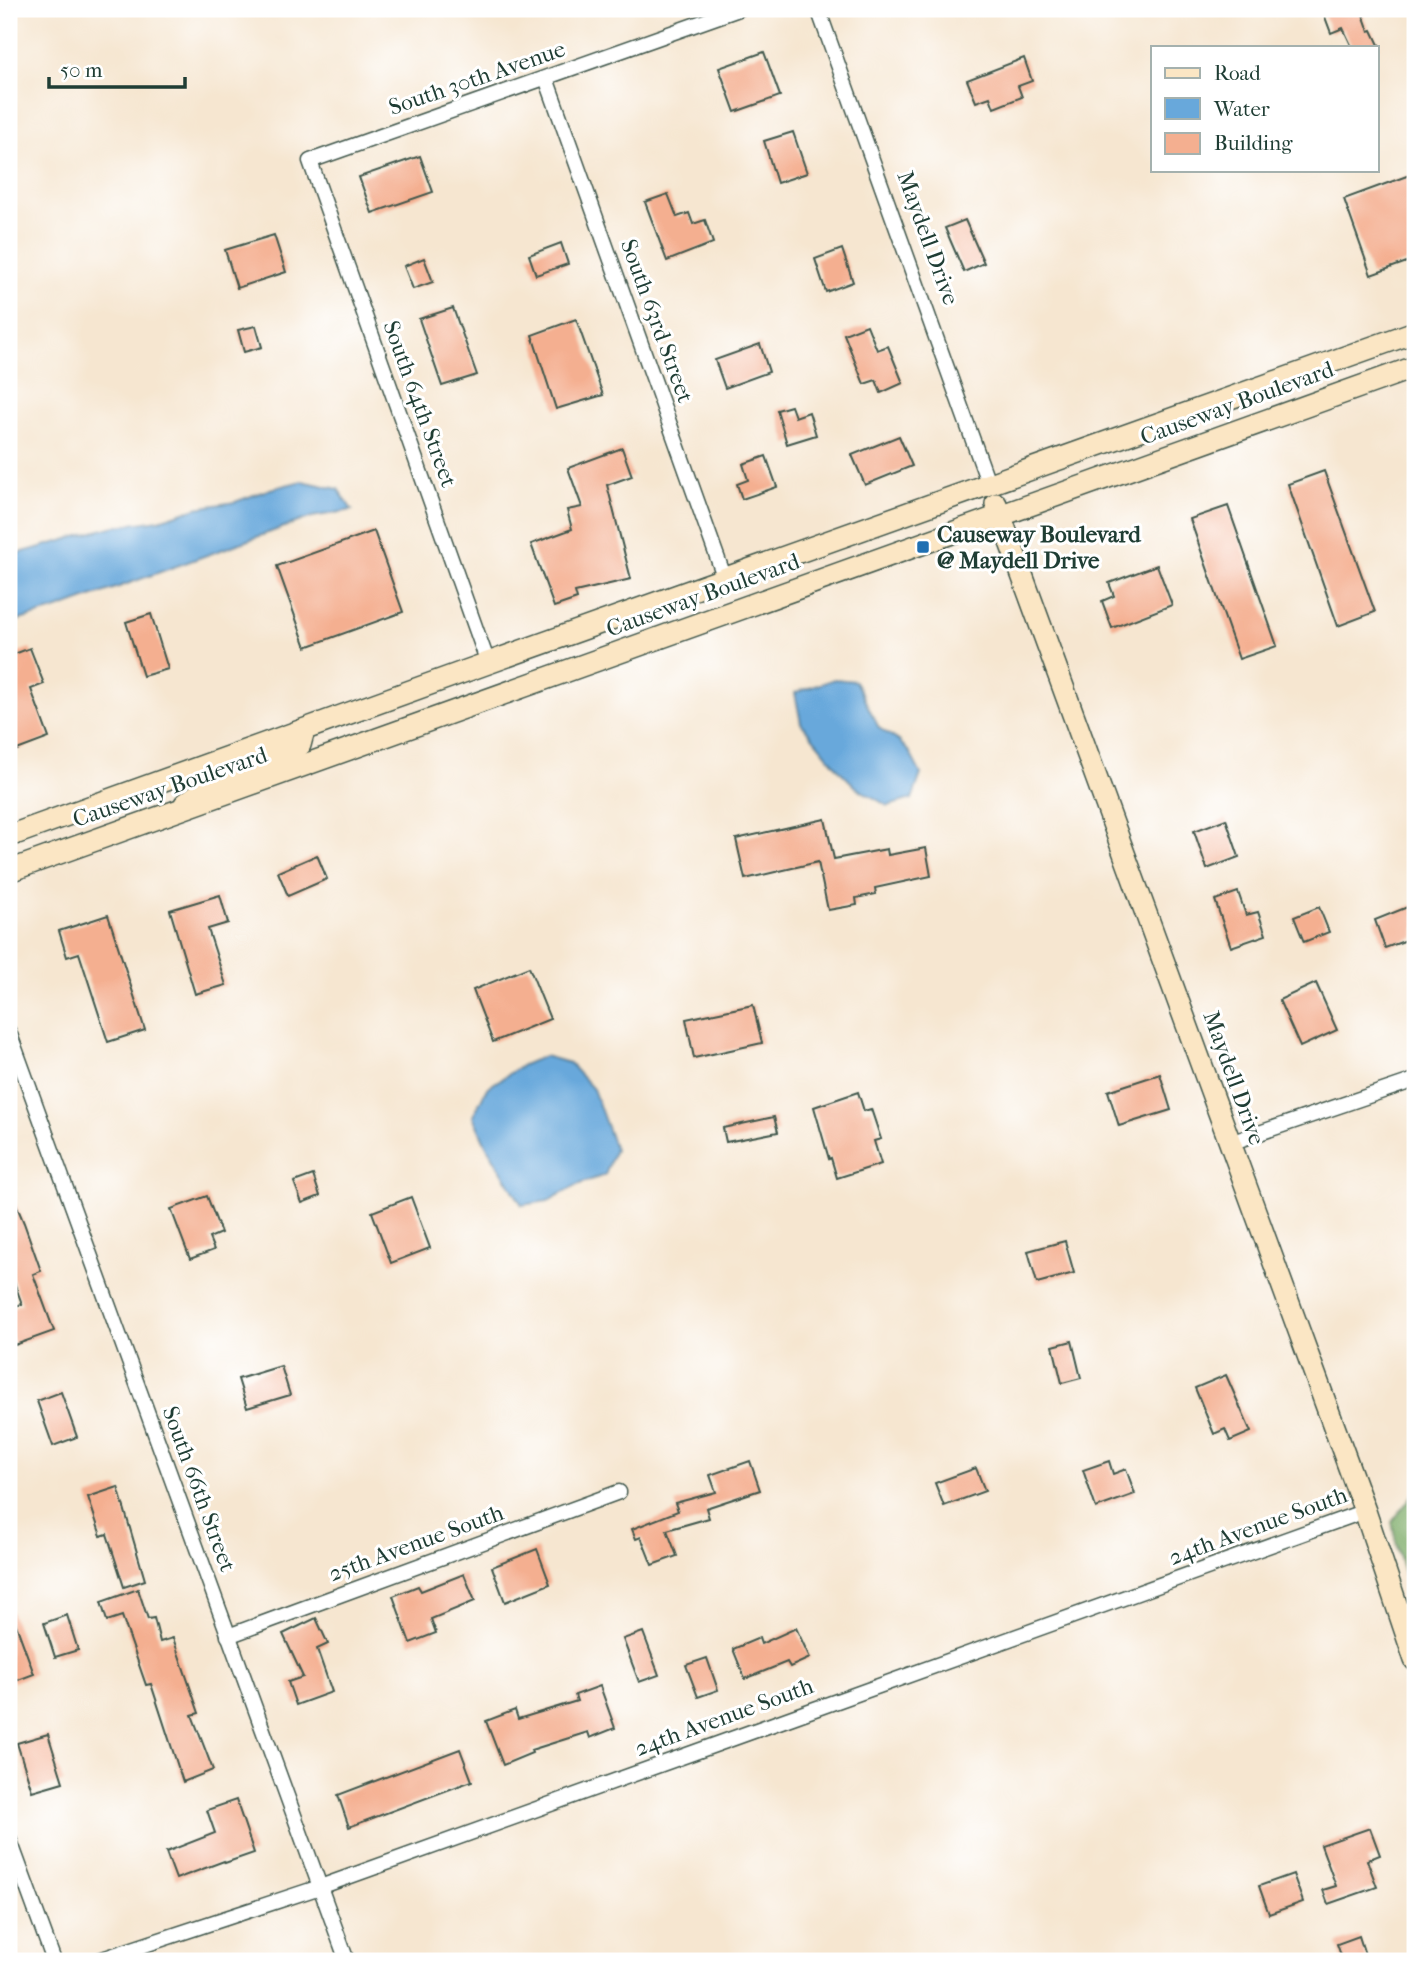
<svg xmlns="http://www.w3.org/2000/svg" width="1424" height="1970" viewBox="0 0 1424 1970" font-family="'IM FELL French Canon',serif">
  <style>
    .forest { fill: #78a862; stroke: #4c724b; stroke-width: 2 }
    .water { fill: #68a8db; stroke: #447288; stroke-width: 2 }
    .building { fill: #f4af90 }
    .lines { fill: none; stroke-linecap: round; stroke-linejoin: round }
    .street-casing { stroke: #3f564b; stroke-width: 17 }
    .secondary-casing { stroke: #3f564b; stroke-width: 24 }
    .street { stroke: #fff; stroke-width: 14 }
    .secondary { stroke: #fbe6c4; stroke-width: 21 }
    .poi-dot { fill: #1f6fb2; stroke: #fff; stroke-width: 2.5 }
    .labels { text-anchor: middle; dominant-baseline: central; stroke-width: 6; stroke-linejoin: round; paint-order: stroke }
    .street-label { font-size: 23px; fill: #1f3d34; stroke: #fff }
    .poi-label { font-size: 23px; font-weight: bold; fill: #1f3d34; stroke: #fff; text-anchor: start }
  </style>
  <rect width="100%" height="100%" fill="#fff"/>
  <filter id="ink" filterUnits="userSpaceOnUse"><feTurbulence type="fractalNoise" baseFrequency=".0143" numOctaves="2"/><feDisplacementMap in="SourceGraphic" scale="14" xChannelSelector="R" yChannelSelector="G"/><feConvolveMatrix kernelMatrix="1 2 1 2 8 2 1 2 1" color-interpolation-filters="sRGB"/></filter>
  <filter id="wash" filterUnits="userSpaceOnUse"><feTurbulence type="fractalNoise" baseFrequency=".00686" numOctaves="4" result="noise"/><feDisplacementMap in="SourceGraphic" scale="28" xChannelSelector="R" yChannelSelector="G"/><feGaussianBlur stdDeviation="1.57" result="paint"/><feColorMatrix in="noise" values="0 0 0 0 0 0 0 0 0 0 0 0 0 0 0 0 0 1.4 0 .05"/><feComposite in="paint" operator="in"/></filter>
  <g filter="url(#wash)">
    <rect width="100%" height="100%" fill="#f6e6d0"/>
    <polygon class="forest" points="1415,1492 1415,1608 1398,1552 1392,1522"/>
    <g class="water">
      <polygon points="302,481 338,489 352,510 312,517 58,609 9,623 9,556 111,527 159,520 196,508 235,502 270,489"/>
      <polygon points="834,679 855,681 879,728 899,741 910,753 921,774 912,799 888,806 857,788 841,772 801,723 795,693"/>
      <polygon points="544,1056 569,1063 593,1089 615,1149 605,1175 577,1185 548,1201 522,1205 486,1145 473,1116 487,1088 523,1065"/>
    </g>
    <g id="blocks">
      <g class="building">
        <polygon points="1322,9 1361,9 1369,31 1372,30 1380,47 1352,47 1343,28 1331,33"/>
        <polygon points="764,52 780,96 735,112 719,68"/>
        <polygon points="1024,58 1032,81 1018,86 1022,97 994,108 990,97 976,102 967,80"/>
        <polygon points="793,132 807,173 777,183 764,141"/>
        <polygon points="420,156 433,192 372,213 359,177"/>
        <polygon points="1415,173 1415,259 1371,275 1344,199"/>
        <polygon points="668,194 677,217 689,213 693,224 705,220 713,243 667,261 645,202"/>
        <polygon points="965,220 984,263 964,272 945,228"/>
        <polygon points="274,235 286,272 237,288 225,250"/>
        <polygon points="561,243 568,264 536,275 529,255"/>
        <polygon points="842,249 853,282 826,292 815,259"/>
        <polygon points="424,258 433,282 413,289 404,266"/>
        <polygon points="453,308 477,375 442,386 419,319"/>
        <polygon points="576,319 603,395 556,409 532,335"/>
        <polygon points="867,325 877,350 888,346 903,383 881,393 876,380 864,384 844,334"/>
        <polygon points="256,326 262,347 244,352 238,330"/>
        <polygon points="760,344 769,372 725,388 715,360"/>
        <polygon points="791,406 795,417 809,412 816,435 787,444 777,410"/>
        <polygon points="899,436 912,466 865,485 852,455"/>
        <polygon points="622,448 632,476 607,485 631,579 575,592 577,599 554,607 531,544 572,529 567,510 582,507 568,468"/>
        <polygon points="766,456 777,487 742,499 737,484 748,480 743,464"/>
        <polygon points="1324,471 1375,612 1338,626 1288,484"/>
        <polygon points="1228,506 1277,646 1239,659 1190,519"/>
        <polygon points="374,531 403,612 306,647 277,566"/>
        <polygon points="1157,565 1172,605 1112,628 1102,601 1114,596 1109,583"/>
        <polygon points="151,614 168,669 143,676 126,622"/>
        <polygon points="30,648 44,684 31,689 49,738 9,753 9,656"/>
        <polygon points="825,819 834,859 887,849 888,855 926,848 931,876 875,888 876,894 856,898 857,905 828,910 818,862 745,879 736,839"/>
        <polygon points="1226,819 1239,857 1207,869 1194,831"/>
        <polygon points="317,855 327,879 288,896 278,872"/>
        <polygon points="1238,892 1246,915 1258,912 1266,935 1231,947 1215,900"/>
        <polygon points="220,895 228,923 208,929 226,985 195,994 170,910"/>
        <polygon points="1415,904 1415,937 1385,948 1375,920"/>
        <polygon points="1319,907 1329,932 1304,942 1294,917"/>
        <polygon points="108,915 145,1030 108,1042 79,953 67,957 59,931"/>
        <polygon points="529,967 550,1019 493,1042 473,990"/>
        <polygon points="1316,983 1337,1030 1300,1047 1279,1000"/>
        <polygon points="753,1005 762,1043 694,1058 686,1019"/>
        <polygon points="1160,1074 1171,1110 1119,1126 1108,1091"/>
        <polygon points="858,1092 864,1111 871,1109 881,1139 874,1141 881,1164 837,1178 831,1158 829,1159 814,1107"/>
        <polygon points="774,1117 778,1132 726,1142 723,1128"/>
        <polygon points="313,1175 320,1196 302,1203 294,1182"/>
        <polygon points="9,1192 11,1192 24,1223 41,1271 33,1274 54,1331 15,1345 9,1328 9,1308 22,1304 9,1268"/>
        <polygon points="207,1196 221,1233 209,1238 214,1250 190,1259 171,1209"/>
        <polygon points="411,1197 430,1248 391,1263 372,1212"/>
        <polygon points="1065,1241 1074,1273 1037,1283 1028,1251"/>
        <polygon points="1072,1341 1081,1378 1062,1383 1053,1346"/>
        <polygon points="281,1366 290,1395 247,1408 238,1379"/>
        <polygon points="1226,1375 1251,1432 1230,1441 1225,1429 1214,1434 1195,1388"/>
        <polygon points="61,1392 77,1437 53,1446 37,1401"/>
        <polygon points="750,1461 760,1490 706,1508 709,1518 667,1530 677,1556 652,1565 641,1537 636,1539 632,1529 678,1511 675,1503 716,1492 710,1475"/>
        <polygon points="1109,1461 1113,1474 1126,1469 1135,1494 1096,1508 1083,1470"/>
        <polygon points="976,1468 985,1491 944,1506 935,1483"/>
        <polygon points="118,1487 145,1580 124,1587 107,1534 101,1536 88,1497"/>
        <polygon points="537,1549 550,1584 505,1602 492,1567"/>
        <polygon points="464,1574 475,1601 431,1619 436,1633 410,1643 393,1596 418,1586 421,1591"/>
        <polygon points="138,1589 148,1619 154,1618 160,1642 173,1638 199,1713 192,1715 213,1770 183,1782 151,1684 146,1685 122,1616 107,1621 101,1602"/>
        <polygon points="9,1611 11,1611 34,1674 13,1682 9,1672"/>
        <polygon points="67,1615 78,1650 55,1657 44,1623"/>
        <polygon points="316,1618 328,1644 317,1649 332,1692 296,1705 288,1682 303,1677 283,1634"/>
        <polygon points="796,1628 810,1658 790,1667 787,1662 745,1679 733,1649 759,1638 761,1644"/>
        <polygon points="643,1632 659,1675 639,1682 623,1639"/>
        <polygon points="707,1658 718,1690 698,1697 686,1665"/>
        <polygon points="600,1686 615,1728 590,1738 588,1732 531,1750 532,1753 503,1765 486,1721 515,1710 518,1719 577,1701 575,1695"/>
        <polygon points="48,1734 63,1782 32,1791 17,1743"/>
        <polygon points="460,1749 472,1781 349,1827 338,1795"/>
        <polygon points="236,1800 254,1853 225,1863 224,1861 176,1879 166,1852 215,1833 207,1810"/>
        <polygon points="1370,1828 1380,1855 1367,1860 1377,1887 1328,1904 1323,1890 1336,1886 1321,1845"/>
        <polygon points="1293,1874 1303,1902 1269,1914 1259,1886"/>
        <polygon points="1359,1936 1367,1961 1343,1961 1337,1944"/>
      </g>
    </g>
  </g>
  <g filter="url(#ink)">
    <use href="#blocks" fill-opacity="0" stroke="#3f564b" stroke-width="2"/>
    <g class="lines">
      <defs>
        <g id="street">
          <polyline points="818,9 989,485"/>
          <polyline points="546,78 725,579"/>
          <polyline points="488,663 310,161 739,9"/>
          <polyline points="9,1032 347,1961"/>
          <polyline points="1230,1143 1415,1080"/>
          <polyline points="228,1636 619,1492"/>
          <polyline points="9,1838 54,1961"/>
          <polyline points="96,1961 320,1887 1365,1511"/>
        </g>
        <g id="secondary">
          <polyline points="996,504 1365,1511 1415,1660"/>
          <polyline points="185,804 213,782 287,755 300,745 304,730"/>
          <polyline points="9,836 488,663 1415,332"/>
          <polyline points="9,871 1415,367"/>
        </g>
      </defs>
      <use href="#street" class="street-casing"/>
      <use href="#secondary" class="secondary-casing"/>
      <use href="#street" class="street"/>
      <use href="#secondary" class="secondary"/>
    </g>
  </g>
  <rect class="poi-dot" x="916" y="540" width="14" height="14" rx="3.5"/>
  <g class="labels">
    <g class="street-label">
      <text transform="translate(477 78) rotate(-19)">South 30th Avenue</text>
      <text transform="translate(928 238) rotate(70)">Maydell Drive</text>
      <text transform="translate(657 321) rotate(70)">South 63rd Street</text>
      <text transform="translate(1237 403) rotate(-20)">Causeway Boulevard</text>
      <text transform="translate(420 404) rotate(70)">South 64th Street</text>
      <text transform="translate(703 595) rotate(-20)">Causeway Boulevard</text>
      <text transform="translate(170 787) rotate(-19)">Causeway Boulevard</text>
      <text transform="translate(1234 1078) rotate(70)">Maydell Drive</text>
      <text transform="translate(199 1489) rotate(70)">South 66th Street</text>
      <text transform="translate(1258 1526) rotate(-20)">24th Avenue South</text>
      <text transform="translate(416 1543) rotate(-20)">25th Avenue South</text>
      <text transform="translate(724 1717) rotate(-20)">24th Avenue South</text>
    </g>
    <g class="poi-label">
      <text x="937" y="534">Causeway Boulevard<tspan x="937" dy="26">@ Maydell Drive</tspan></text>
    </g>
  </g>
  <rect width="1424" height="1970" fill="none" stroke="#fff" stroke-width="35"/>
  <rect x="1151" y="46" width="228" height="126" fill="#ffffff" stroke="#a5b1ae" stroke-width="2"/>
  <rect x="1165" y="68" width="35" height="10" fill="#fbe6c4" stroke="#a5b1ae" stroke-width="2"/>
  <text x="1214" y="80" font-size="21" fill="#1f3d34">Road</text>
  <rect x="1165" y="98" width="35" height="21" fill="#68a8db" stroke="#a5b1ae" stroke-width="2"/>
  <text x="1214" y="116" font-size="21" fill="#1f3d34">Water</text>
  <rect x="1165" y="133" width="35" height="21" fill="#f4af90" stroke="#a5b1ae" stroke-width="2"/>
  <text x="1214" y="150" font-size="21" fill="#1f3d34">Building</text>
  <path d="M49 77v10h136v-10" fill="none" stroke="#1f3d34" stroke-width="3.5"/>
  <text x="60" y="77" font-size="21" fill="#1f3d34" stroke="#ffffff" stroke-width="5" paint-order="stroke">50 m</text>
</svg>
